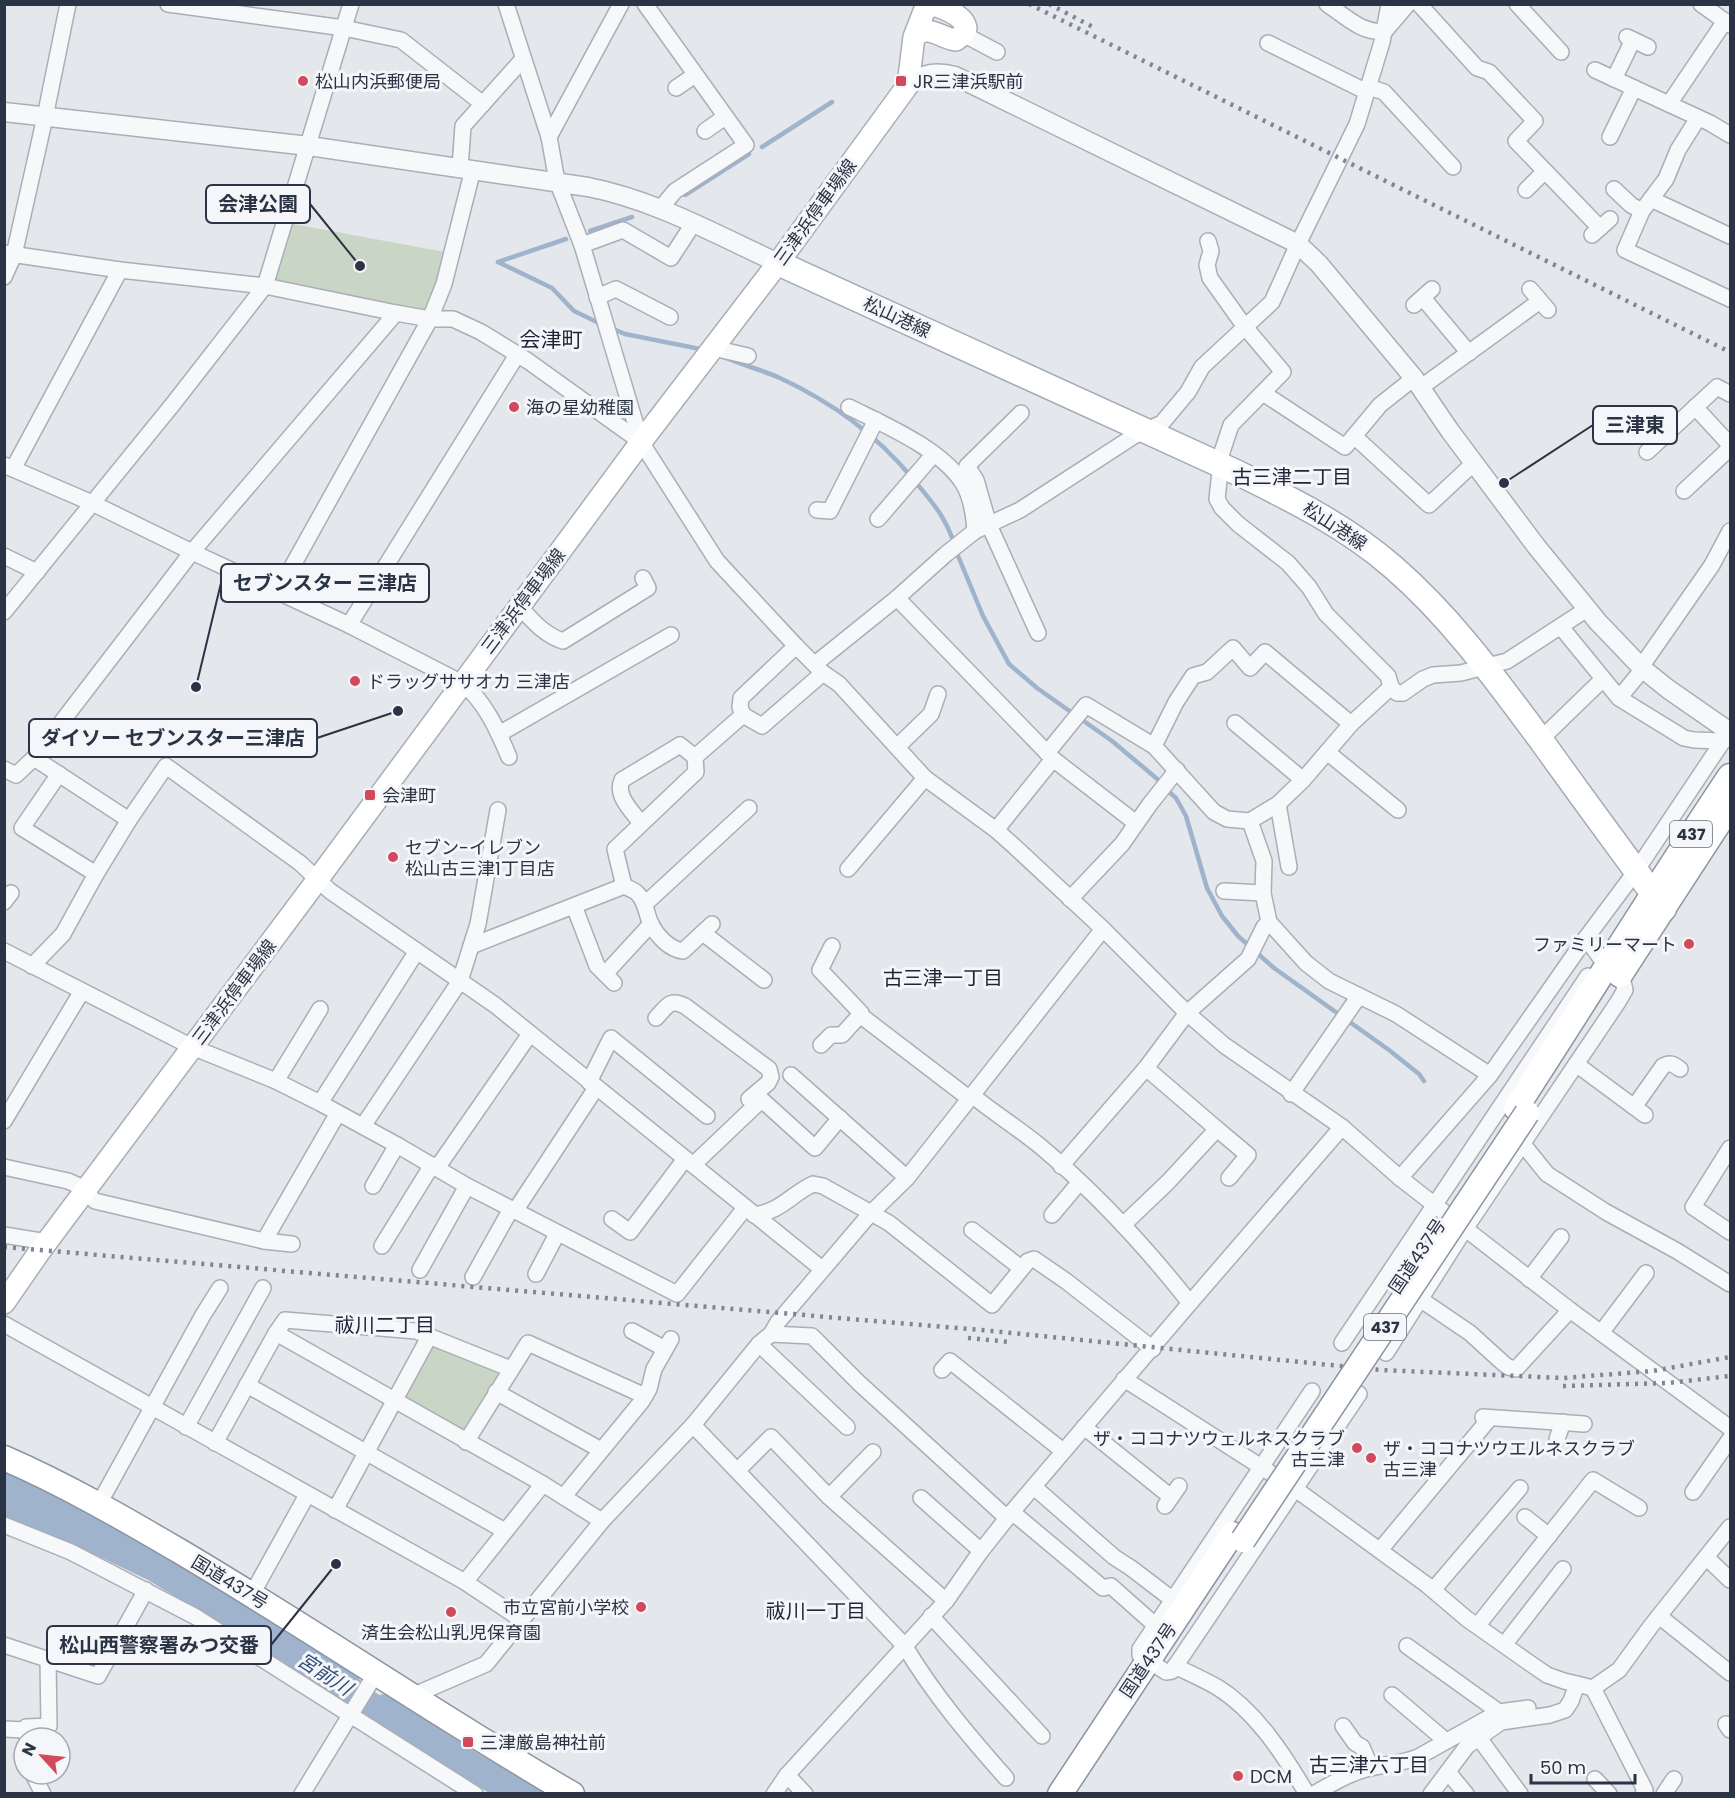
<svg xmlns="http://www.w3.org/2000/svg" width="1735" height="1798" viewBox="0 0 1735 1798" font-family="Poppins,'Noto Sans JP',sans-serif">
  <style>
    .green { fill: #c9d6c5 }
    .water { fill: #9fb4cc }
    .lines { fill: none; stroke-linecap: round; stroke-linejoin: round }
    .stream { stroke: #9fb4cc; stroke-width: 4.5 }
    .minor-casing { stroke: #a9aeb7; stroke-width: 18 }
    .tertiary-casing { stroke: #a9aeb7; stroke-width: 21 }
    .secondary-casing { stroke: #a9aeb7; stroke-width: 24 }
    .primary-casing { stroke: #a3abb8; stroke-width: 27 }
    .trunk-casing { stroke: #8b94a3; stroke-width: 27 }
    .minor { stroke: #f7f8fa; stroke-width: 15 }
    .tertiary { stroke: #f7f8fa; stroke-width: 18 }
    .secondary { stroke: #fff; stroke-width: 21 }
    .primary { stroke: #fff; stroke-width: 24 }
    .trunk { stroke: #fff; stroke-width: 24 }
    .rail { stroke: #7d8696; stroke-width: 4.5; stroke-dasharray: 3 6; stroke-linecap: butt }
    .trunk-bridge-casing { stroke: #8b94a3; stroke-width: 27; stroke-linecap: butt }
    .trunk-bridge { stroke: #fff; stroke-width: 24 }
    .poi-dot { fill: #d1495b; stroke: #f4f6f9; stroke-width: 2 }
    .labels { text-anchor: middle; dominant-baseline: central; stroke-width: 6; stroke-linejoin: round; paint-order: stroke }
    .shield { fill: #f4f6f9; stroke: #676e7b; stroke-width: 1.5 }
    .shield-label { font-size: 16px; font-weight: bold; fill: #2b3445 }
    .poi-label { font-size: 18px; fill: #2b3445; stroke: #f4f6f9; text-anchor: start }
    .street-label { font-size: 18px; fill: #2b3445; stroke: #f4f6f9 }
    .neighbourhood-label { font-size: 20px; fill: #1d2536; stroke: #f4f6f9 }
    .water-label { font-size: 20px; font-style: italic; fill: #34527a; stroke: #f4f6f9 }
    .quarter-label { font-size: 21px; fill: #1d2536; stroke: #f4f6f9 }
    .leader { fill: none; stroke: #2b3445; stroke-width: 2 }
    .callout-dot { fill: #2b3445; stroke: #f4f6f9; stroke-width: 2 }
    .callout { fill: #f4f6f9; stroke: #2b3445; stroke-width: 2 }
    .callout-label { font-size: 20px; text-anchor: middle; font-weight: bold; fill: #2b3445 }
  </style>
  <rect width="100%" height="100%" fill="#e4e7ec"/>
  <g class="green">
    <polygon points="293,224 445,252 427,315 273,281"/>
    <polygon points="430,1342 505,1371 464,1437 399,1399"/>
  </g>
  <path class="water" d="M5,1472C127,1529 241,1602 355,1673L362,1683L379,1695L385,1694L479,1754L547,1793H489L257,1646L148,1580L98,1556L5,1516Z"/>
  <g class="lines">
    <g class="stream">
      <polyline points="762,147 832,102"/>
      <polyline points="685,195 749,154"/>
      <polyline points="590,231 632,217"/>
      <polyline points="498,262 552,288 574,311 601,324"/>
      <polyline points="498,262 566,239"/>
      <polyline points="611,328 625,334 705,350"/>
      <path d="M724,357C742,365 762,370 780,378C833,403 876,434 913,479C931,501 944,514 954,543"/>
      <polyline points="956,551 983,616 1009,664 1037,688 1112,741 1162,783"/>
      <polyline points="1167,790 1176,798 1186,816 1207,888 1222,916 1238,936 1274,968 1389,1050 1419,1074 1424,1081"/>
    </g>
    <defs>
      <g id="minor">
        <polyline points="168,4 344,28 401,40 483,104"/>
        <polyline points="506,4 549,137 557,181 582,245 641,442 717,561 796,646 823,673 839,684 925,778 996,830 1014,846 1103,929 1187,1013 1224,1045 1342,1127 1400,1178 1570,1310 1730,1428"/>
        <polyline points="645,4 746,145 675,191 660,209"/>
        <path d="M1327,4C1345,16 1362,34 1385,31L1408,4"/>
        <polyline points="1419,4 1477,68 1489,72 1535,121 1516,141 1600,228"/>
        <polyline points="1517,4 1561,52"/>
        <polyline points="1701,4 1730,25"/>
        <polyline points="963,34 997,52"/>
        <polyline points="1627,37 1648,47"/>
        <polyline points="1268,43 1367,92"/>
        <polyline points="1595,70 1710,123 1730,135"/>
        <polyline points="1614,79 1633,40"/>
        <polyline points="1368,87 1384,92 1453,167"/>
        <polyline points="676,88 695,75"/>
        <polyline points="1669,104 1725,21"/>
        <polyline points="1698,118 1678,150 1666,179 1642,211 1625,250 1730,299"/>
        <polyline points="705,131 725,117"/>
        <polyline points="549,137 621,4"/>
        <polyline points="1610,137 1634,88"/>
        <polyline points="460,168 463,126 523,59"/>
        <polyline points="1614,189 1631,205 1642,211"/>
        <polyline points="1526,190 1545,171"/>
        <polyline points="1651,199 1730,236"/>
        <polyline points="1592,235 1610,219"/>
        <polyline points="1208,241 1211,251 1207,265 1210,278 1245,327 1283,372 1231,425 1222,452 1217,499 1222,508 1238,524 1288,563 1309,587 1326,614 1388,676 1391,687"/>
        <polyline points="582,245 623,230 671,258 693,224"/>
        <polyline points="4,253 120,270 265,286 396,313 430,319 453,319 481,332 528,361 641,442"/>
        <polyline points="4,277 14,255 45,117 68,4"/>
        <polyline points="1530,289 1548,310"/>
        <polyline points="597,297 616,289 670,317"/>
        <polyline points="1423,298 1469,353"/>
        <polyline points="1414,305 1432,289"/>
        <polyline points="713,348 748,356"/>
        <polyline points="1420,388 1540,301"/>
        <polyline points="1263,393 1345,447 1380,405 1414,378"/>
        <path d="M849,407C883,424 941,449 962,482C971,495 974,516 975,531"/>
        <polyline points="1695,407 1730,445"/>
        <polyline points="1021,413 967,466 976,480 989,525 1038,633"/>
        <polyline points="1354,436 1429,505 1474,463"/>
        <polyline points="1647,452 1717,387 1730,394"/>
        <path d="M4,465L92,503L192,552L349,625L462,683C485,701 498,731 509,757"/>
        <polyline points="13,469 120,270"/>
        <polyline points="1684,491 1730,448"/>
        <polyline points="817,510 830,511 876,420"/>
        <polyline points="878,519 933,455"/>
        <polyline points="4,556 37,572"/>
        <polyline points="278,592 430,319 444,284 473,169"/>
        <polyline points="897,598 1053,759 1136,823"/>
        <path d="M519,606C532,620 544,635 563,641L648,588L643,578"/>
        <polyline points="4,612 173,404 265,286 351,4"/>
        <polyline points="349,625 517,355"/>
        <polyline points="1561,627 1619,698 1684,738 1694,740 1723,741"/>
        <polyline points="815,664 897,598 946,554 975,531 1020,510 1134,436 1162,423 1188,392 1202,367 1272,302 1298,244 1357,124 1382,42 1389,4"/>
        <polyline points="1641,667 1712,565 1730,531"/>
        <polyline points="1619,698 1643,669"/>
        <polyline points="743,715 762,726 823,673"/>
        <polyline points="1235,723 1303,780"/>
        <polyline points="499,734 671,635"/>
        <polyline points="1540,740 1603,679"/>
        <polyline points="1154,746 1176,702 1193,676 1207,672 1233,648 1250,668 1265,652 1351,724"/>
        <polyline points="897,747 931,714 938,694"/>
        <polyline points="1327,752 1398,810"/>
        <polyline points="1047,753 1086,705 1154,746 1214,812 1227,819 1250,821 1278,804 1303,780 1351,724 1391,687 1397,693 1403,693 1423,679 1433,675 1461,673 1507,661 1587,609"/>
        <polyline points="34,758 129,820 166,766 300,863 330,891 495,1005 822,1269"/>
        <polyline points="4,769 16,775 34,758 192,552 396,313"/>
        <polyline points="59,774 22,828 96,874"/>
        <polyline points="1278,804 1289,867"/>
        <polyline points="1250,821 1264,861 1263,893 1269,922 1306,963 1329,981 1396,1014 1490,1075"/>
        <path d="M641,823C632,811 615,796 622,780L680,745L695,757"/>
        <polyline points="996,830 1053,759"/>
        <polyline points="848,869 925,778"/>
        <path d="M624,886C628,888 634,890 637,893C646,901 646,914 651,924C657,936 669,949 683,951L712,924"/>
        <polyline points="1224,891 1263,893"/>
        <polyline points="1070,899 1122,844 1150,804 1177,770"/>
        <polyline points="4,902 11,893"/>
        <polyline points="645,904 749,808"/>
        <polyline points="574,906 597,966 614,983"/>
        <polyline points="703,933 764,980"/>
        <polyline points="1586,938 1602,960"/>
        <polyline points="471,946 478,924 498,810"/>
        <polyline points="832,946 820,970 861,1013 860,1015 970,1099"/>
        <polyline points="4,951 192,1047 276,1081 320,1103 397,1145 467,1186 677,1294 745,1208"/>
        <polyline points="32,966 63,934 96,874 129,820"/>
        <polyline points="605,974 651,924"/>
        <path d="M656,1018C667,1007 669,998 685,1006L769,1069L771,1077L768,1083L749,1099"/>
        <polyline points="821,1045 831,1035 842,1035 860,1015"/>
        <polyline points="1576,1064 1645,1115"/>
        <polyline points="791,1075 907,1178"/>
        <polyline points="276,1081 320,1009"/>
        <polyline points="589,1082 611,1038 707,1116"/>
        <polyline points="1291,1094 1359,996"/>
        <path d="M973,1096C994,1113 1018,1128 1040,1146C1095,1192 1145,1246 1190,1303"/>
        <polyline points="320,1103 417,951"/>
        <polyline points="756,1105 762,1100 815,1148 840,1118"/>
        <path d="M1634,1107L1663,1066C1670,1062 1673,1064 1680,1069"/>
        <polyline points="4,1121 82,991"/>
        <polyline points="363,1126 460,981 471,946 624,886 615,849 696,772 695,757 743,715 740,707 741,698 796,646"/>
        <polyline points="1217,1129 1248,1155 1229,1178"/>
        <polyline points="1522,1143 1547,1174 1606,1212 1677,1251 1730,1284"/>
        <polyline points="1730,1148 1693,1207 1730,1232"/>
        <polyline points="693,1165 756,1105 750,1100"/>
        <polyline points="1061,1166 1146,1068 1187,1013 1248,959 1264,927 1269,922"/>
        <polyline points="4,1167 68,1181 77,1185 95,1201 264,1241 292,1244"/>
        <polyline points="437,1168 530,1034"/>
        <polyline points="1400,1178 1490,1075 1586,938 1636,871 1723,741 1730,737"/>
        <polyline points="373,1186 397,1145"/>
        <polyline points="515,1211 596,1088"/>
        <path d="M754,1215C782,1211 790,1195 813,1184L823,1186L889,1223L992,1305L1028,1261L1034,1259L1066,1281L1153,1349"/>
        <polyline points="1052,1215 1079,1183"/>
        <polyline points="612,1219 630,1232 685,1159"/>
        <polyline points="1123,1225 1168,1182 1217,1129 1146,1068"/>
        <polyline points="972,1230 1021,1268"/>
        <polyline points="4,1235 47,1242"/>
        <polyline points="264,1241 338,1113"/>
        <polyline points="382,1246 432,1165"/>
        <polyline points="420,1270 467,1186"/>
        <polyline points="536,1274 557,1234"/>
        <polyline points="473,1277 511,1209"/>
        <polyline points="1529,1279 1561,1237"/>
        <polyline points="1420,1299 1470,1333 1503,1363 1508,1367 1516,1369 1570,1310"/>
        <polyline points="4,1324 465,1582 522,1620"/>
        <polyline points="632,1331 665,1349"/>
        <polyline points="276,1333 543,1484 602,1521"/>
        <polyline points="1601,1333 1646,1273"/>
        <polyline points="771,1334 812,1336 859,1383 1007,1518"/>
        <polyline points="1342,1343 1588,976"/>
        <polyline points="759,1344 847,1427"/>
        <polyline points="1386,1353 1465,1229 1618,1002 1625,990 1621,973 1616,970"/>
        <polyline points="942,1370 950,1361 1063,1451"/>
        <polyline points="1124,1379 1294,1488 1427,1585 1467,1619 1531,1664 1547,1675 1564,1681 1593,1688 1619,1670 1651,1626 1730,1527"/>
        <polyline points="247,1385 505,1531"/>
        <polyline points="1312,1391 1140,1649 1140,1655 1166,1672 1172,1671 1359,1394"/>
        <polyline points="496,1392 601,1450"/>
        <polyline points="1483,1417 1584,1424"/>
        <path d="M693,1425L904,1645C934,1695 968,1735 1006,1778"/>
        <polyline points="186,1427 263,1288"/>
        <polyline points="1084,1427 1171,1497"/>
        <polyline points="1557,1439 1563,1422"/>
        <polyline points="466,1442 528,1343 645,1396"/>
        <polyline points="215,1443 276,1333 285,1320 416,1331 511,1369"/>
        <polyline points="738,1470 771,1437 829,1497 946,1601"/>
        <polyline points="1034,1487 1114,1557 1131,1568 1173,1600"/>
        <polyline points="1693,1492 1730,1439"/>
        <polyline points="564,1496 642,1401 649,1389 654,1369 671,1339"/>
        <polyline points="829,1497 873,1452"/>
        <polyline points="921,1498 981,1551"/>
        <polyline points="99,1504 203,1315 220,1288"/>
        <polyline points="1165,1506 1179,1486"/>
        <polyline points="335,1510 429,1337"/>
        <polyline points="1012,1512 1103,1588 1111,1586 1155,1625"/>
        <polyline points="1525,1517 1549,1536"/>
        <polyline points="4,1525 71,1552 196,1617 475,1794"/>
        <polyline points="1380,1550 1490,1418"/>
        <polyline points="1707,1558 1730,1580"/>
        <polyline points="465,1582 543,1484"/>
        <polyline points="1433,1590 1520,1488"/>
        <polyline points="252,1594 307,1495"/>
        <polyline points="931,1616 1042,1736"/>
        <polyline points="1659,1616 1730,1673"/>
        <polyline points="1478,1625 1593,1480 1639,1508"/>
        <polyline points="4,1645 98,1676 146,1590"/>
        <polyline points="1504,1645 1563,1569"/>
        <polyline points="1407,1646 1499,1712"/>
        <path d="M1175,1666C1189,1673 1203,1679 1217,1687C1256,1711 1284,1755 1307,1794"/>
        <polyline points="1593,1688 1645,1790 1643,1794"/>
        <polyline points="1392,1695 1446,1741"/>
        <polyline points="412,1696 486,1664 602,1521 693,1425 759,1344 771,1334 778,1322 870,1214 907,1178 1103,929"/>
        <polyline points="1726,1724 1730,1730"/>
        <polyline points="1343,1726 1355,1743 1362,1747 1371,1768"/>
        <polyline points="4,1729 26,1730"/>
        <polyline points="27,1738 26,1727 49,1726 48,1660"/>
        <polyline points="1479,1738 1520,1794"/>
        <polyline points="1448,1772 1466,1794"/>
        <polyline points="33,1774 43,1794"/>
        <polyline points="787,1775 805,1794"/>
        <polyline points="1595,1779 1609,1794"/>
        <polyline points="302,1794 376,1673"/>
        <polyline points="774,1794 787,1775 946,1601 981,1551 1012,1512 1190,1303 1342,1127"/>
        <path d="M1314,1794C1331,1784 1348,1774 1366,1769C1384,1764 1401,1764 1418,1757L1499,1712L1528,1708"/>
        <polyline points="1431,1794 1467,1746 1501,1722 1550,1715 1565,1710 1571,1701 1577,1684"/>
        <polyline points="1664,1794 1674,1779"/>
      </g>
      <g id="tertiary">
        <path d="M908,85C923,73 937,71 955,76L1298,244L1319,264L1414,378L1450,431L1536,546L1598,622L1643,669L1668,689L1730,732"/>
        <path d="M4,112L309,146L588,187C655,200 717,235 778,263"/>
      </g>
      <path id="secondary" d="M4,1303L40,1251L318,879L641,442L778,263L908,85L914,37L925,9L935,5C946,10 964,15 966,28L962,35L956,40C940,38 928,23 914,37"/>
      <path id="primary" d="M778,263L1238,473C1293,500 1347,527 1393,567C1452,618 1497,681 1543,743C1583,799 1624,854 1664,909"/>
      <g id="trunk">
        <polyline points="1620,975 1730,806"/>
        <path d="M1516,1108C1588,997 1657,885 1730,776"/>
        <path d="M4,1458C66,1485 123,1518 181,1552C313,1630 439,1717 572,1794"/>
        <polyline points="1060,1794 1232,1534"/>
      </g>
    </defs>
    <use href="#minor" class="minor-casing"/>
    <use href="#tertiary" class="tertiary-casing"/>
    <use href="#secondary" class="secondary-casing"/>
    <use href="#primary" class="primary-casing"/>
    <use href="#trunk" class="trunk-casing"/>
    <use href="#minor" class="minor"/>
    <use href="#tertiary" class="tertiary"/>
    <use href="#secondary" class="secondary"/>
    <use href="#primary" class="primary"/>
    <use href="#trunk" class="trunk"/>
    <g class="rail">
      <polyline points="1029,4 1730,352"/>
      <polyline points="1049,4 1095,28"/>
      <polyline points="4,1247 992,1331 1380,1370 1563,1378 1653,1371 1730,1357"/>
      <polyline points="968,1338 1010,1342"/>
      <polyline points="1563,1386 1668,1383 1730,1376"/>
    </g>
    <defs>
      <polyline id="trunk-bridge" points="1243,1540 1527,1113"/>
    </defs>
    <use href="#trunk-bridge" class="trunk-bridge-casing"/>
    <use href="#trunk-bridge" class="trunk-bridge"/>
  </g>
  <g class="poi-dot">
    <circle cx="303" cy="81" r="6"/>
    <rect x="895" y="75" width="12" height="12" rx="3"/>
    <circle cx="514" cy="407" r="6"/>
    <circle cx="355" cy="681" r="6"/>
    <rect x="364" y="789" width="12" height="12" rx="3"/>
    <circle cx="393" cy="857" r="6"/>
    <circle cx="1689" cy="944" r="6"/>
    <circle cx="1357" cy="1448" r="6"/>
    <circle cx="1371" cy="1458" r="6"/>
    <circle cx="641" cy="1607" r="6"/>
    <circle cx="451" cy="1612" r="6"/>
    <rect x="462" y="1736" width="12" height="12" rx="3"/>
    <circle cx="1238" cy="1776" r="6"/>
  </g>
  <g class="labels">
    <g class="shield">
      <rect x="1670" y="821" width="42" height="26" rx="4.5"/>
      <rect x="1364" y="1314" width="42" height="26" rx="4.5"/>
    </g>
    <g class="shield-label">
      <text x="1691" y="834">437</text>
      <text x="1385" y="1327">437</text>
    </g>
    <g class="poi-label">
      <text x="315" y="81">松山内浜郵便局</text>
      <text x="913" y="81">JR三津浜駅前</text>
      <text x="526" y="407">海の星幼稚園</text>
      <text x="367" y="681">ドラッグササオカ 三津店</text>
      <text x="382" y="795">会津町</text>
      <text x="405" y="847">セブン-イレブン<tspan x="405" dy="21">松山古三津1丁目店</tspan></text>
      <text x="1677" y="944" text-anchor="end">ファミリーマート</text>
      <text x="1345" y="1438" text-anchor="end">ザ・ココナツウェルネスクラブ<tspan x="1345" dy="21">古三津</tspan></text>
      <text x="1383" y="1448">ザ・ココナツウエルネスクラブ<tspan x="1383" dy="21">古三津</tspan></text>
      <text x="629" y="1607" text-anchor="end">市立宮前小学校</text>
      <text x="451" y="1632" text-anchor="middle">済生会松山乳児保育園</text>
      <text x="480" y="1742">三津厳島神社前</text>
      <text x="1250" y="1776">DCM</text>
    </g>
    <g class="street-label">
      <text transform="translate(815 212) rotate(-54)">三津浜停車場線</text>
      <text transform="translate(897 317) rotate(25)">松山港線</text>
      <text transform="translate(1335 526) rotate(33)">松山港線</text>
      <text transform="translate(523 601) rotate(-53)">三津浜停車場線</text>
      <text transform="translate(234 992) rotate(-53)">三津浜停車場線</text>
      <text transform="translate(1417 1256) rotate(-56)">国道437号</text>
      <text transform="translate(230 1582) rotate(31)">国道437号</text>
      <text transform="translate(1148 1660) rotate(-56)">国道437号</text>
    </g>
    <g class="neighbourhood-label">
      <text x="1292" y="477">古三津二丁目</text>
      <text x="943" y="978">古三津一丁目</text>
      <text x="385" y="1325">祓川二丁目</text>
      <text x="816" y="1611">祓川一丁目</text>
      <text x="1369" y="1765">古三津六丁目</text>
    </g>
    <g class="water-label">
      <text transform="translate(325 1674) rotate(33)">宮前川</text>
    </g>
    <g class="quarter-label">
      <text x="551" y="339">会津町</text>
    </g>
  </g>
  <path class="leader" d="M360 266L310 204M1504 483L1593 425M196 687L221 583M398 711L317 738M336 1564L271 1645"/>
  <g class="callout-dot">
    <circle cx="360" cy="266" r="6"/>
    <circle cx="1504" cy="483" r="6"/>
    <circle cx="196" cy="687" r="6"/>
    <circle cx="398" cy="711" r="6"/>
    <circle cx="336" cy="1564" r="6"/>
  </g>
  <g class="callout">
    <rect x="206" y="185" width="104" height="38" rx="6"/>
    <rect x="1593" y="406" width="84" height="38" rx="6"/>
    <rect x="221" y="564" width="208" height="38" rx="6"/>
    <rect x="29" y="719" width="288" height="38" rx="6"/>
    <rect x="47" y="1626" width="224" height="38" rx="6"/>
  </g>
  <g class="callout-label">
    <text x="258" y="211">会津公園</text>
    <text x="1635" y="432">三津東</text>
    <text x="325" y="590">セブンスター 三津店</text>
    <text x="173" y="745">ダイソー セブンスター三津店</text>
    <text x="159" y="1652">松山西警察署みつ交番</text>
  </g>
  <rect width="1735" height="1798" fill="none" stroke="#2b3445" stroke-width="12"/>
  <g transform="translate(42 1756) rotate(297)"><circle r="28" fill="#f4f6f9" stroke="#a4a8b1" stroke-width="1.5"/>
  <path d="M0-4.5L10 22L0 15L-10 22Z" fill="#d1495b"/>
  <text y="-9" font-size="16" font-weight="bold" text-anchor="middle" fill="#2b3445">N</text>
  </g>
  <path d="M1531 1774v9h104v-9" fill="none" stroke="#2b3445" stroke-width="3"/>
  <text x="1540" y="1774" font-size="18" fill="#2b3445" stroke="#f4f6f9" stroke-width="4.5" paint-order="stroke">50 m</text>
</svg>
